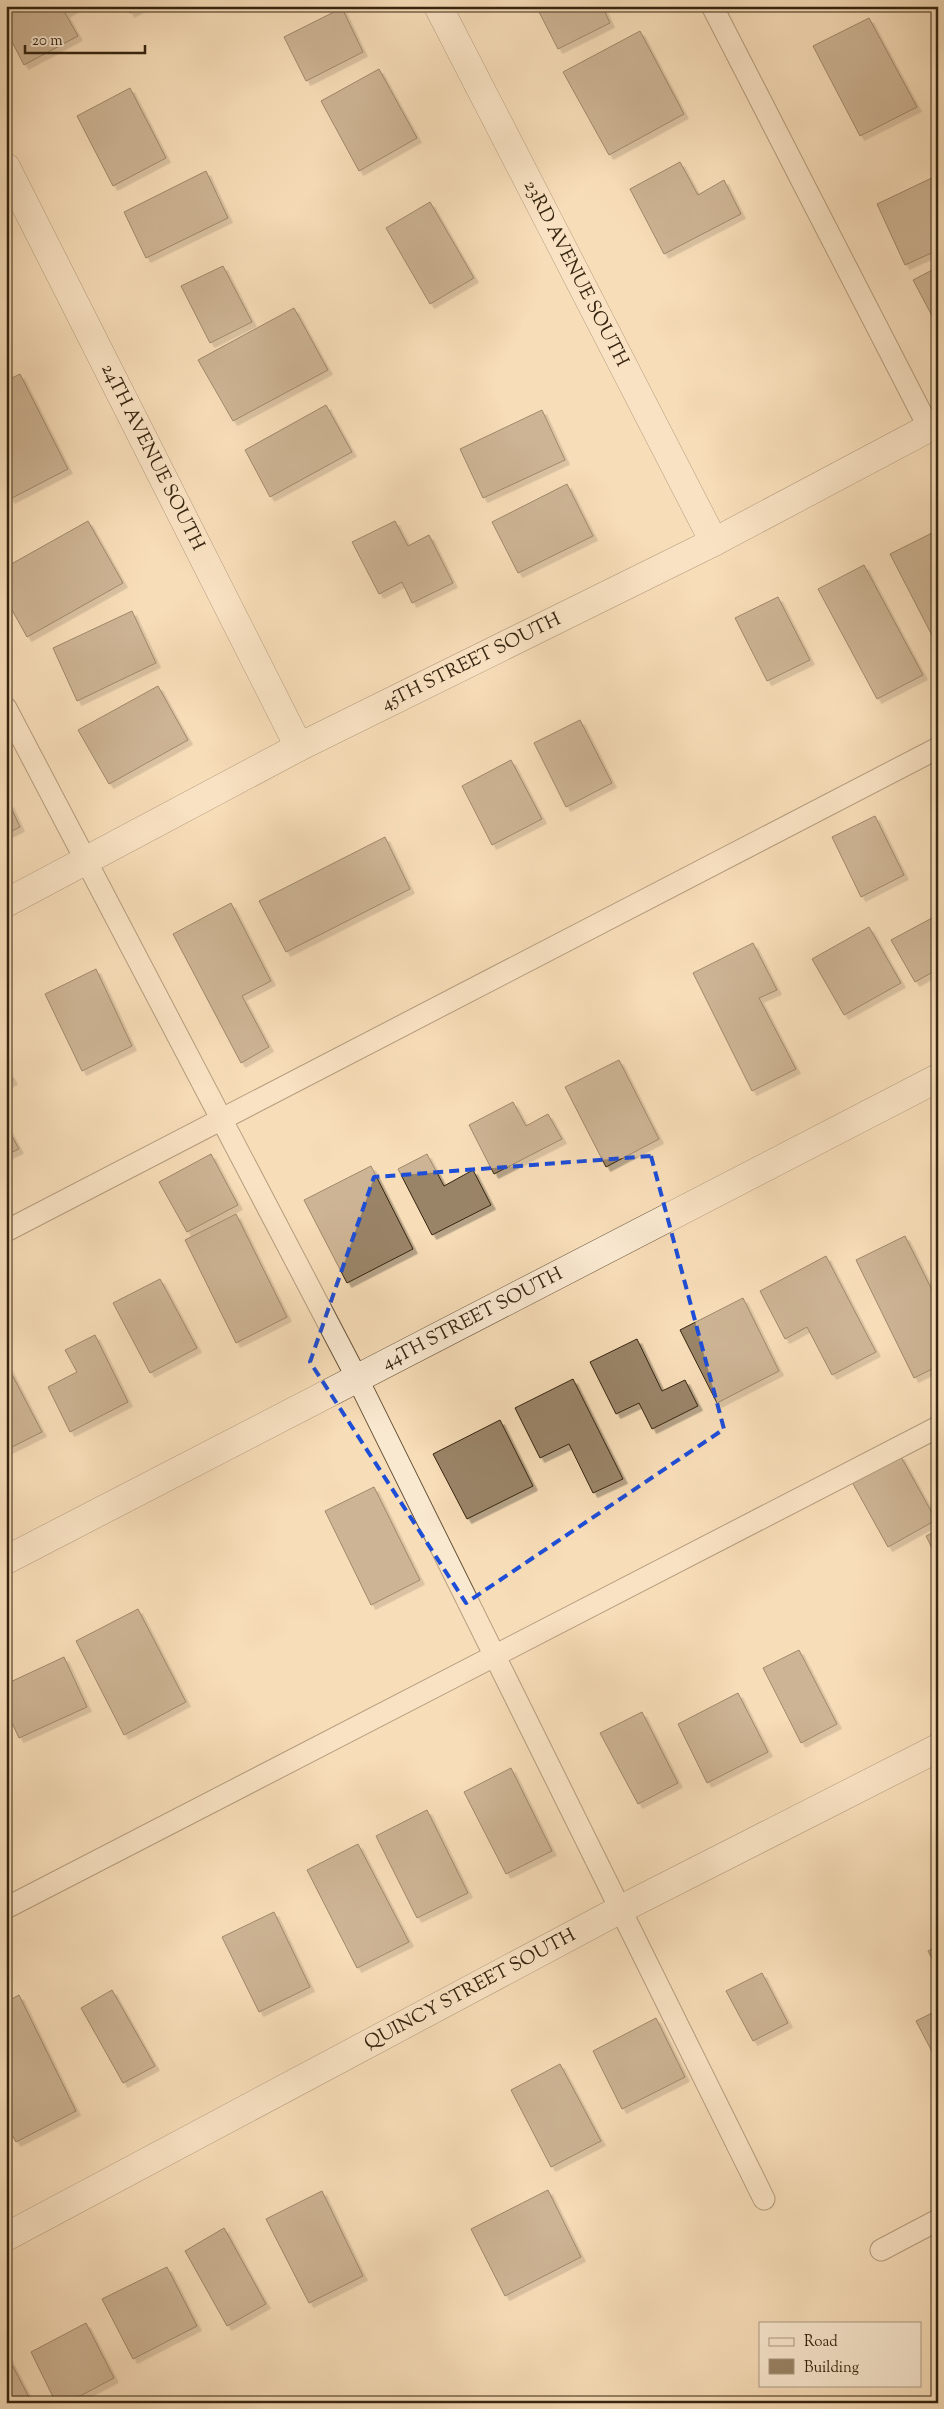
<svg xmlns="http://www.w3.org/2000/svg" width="944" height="2409" viewBox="0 0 944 2409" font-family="'Sorts Mill Goudy',serif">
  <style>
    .building { fill: #9a8467; stroke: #35240f; filter: url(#shadow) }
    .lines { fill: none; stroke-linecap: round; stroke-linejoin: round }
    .lane-casing { stroke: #665239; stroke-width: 23 }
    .street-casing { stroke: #665239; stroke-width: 29 }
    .lane { stroke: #fae9d1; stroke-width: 21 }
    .street { stroke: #fae9d1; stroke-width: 28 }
    .marked { fill: none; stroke: #1d4ed8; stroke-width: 4; stroke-dasharray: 10 6; stroke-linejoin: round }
    .labels { text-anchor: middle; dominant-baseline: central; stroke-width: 4.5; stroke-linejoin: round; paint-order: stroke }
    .street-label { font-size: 19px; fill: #35240f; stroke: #fae9d1 }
  </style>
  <defs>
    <filter id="shadow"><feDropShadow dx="4.5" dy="4.5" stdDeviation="0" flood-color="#0004"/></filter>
  </defs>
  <rect width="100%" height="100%" fill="#f7ddb8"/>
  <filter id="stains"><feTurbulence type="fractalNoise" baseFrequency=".004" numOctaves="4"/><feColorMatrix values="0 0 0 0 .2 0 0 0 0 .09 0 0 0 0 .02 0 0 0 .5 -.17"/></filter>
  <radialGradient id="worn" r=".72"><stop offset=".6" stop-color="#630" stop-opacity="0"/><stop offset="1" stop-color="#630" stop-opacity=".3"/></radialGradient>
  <g class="building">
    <polygon points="6,6 77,6 65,13 78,36 24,65 6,30"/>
    <polygon points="126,6 143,6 130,13"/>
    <polygon points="536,6 602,6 610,23 558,49"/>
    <polygon points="342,8 363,52 306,81 284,37"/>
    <polygon points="869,18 917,107 860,136 813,46"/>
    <polygon points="640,31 684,114 609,155 563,72"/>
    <polygon points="379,69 417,138 359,171 321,101"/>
    <polygon points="130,88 166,158 113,186 77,116"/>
    <polygon points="680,162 698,195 724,180 741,214 664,254 630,189"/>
    <polygon points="206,171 228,218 146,258 124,212"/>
    <polygon points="938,175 938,250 905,265 877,204"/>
    <polygon points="430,202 474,278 430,304 386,228"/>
    <polygon points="223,266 252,322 210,343 181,286"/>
    <polygon points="938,267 938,327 913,280"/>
    <polygon points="294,308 328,370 233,421 198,360"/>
    <polygon points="20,374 68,469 10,499 6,491 6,381"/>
    <polygon points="326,405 352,452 270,497 245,450"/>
    <polygon points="542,410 565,460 483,498 460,449"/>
    <polygon points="567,484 593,536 518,573 492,522"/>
    <polygon points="88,521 123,583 27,637 6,599 6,567"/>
    <polygon points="395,521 408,546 429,535 453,583 412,603 402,582 379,594 352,542"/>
    <polygon points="938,530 938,647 890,554"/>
    <polygon points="864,565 923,675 877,699 818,589"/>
    <polygon points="778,597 810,660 767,681 735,618"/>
    <polygon points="132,611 156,663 77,701 53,648"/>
    <polygon points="158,686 188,740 109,784 78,730"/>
    <polygon points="580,720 612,783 566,807 534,743"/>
    <polygon points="511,760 542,819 492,845 462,786"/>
    <polygon points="9,803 20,827 6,834 6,805"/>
    <polygon points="875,816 904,875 861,897 832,837"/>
    <polygon points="385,837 410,889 286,952 259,901"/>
    <polygon points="231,903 271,981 242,996 269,1047 241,1063 173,934"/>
    <polygon points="932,918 938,928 938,969 915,982 891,940"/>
    <polygon points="869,927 901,983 844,1015 812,959"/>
    <polygon points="753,943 777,990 759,998 796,1069 752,1091 693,973"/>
    <polygon points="96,969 132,1046 82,1071 45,994"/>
    <polygon points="619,1060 659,1139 606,1167 565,1087"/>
    <polygon points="6,1068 13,1080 6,1084"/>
    <polygon points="513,1102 526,1126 548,1114 562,1139 494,1174 469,1125"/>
    <polygon points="6,1125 19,1149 6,1155"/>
    <polygon points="211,1154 238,1205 187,1232 159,1182"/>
    <polygon points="427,1154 444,1186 473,1170 491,1205 432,1235 398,1169"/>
    <polygon points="371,1166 413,1249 347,1283 304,1200"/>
    <polygon points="236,1214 287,1317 236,1343 185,1240"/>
    <polygon points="905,1236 938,1302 938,1366 914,1378 856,1260"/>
    <polygon points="826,1256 876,1352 832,1375 807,1327 785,1339 760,1291"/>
    <polygon points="160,1279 197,1348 150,1373 113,1303"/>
    <polygon points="743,1298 779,1371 717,1403 680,1330"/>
    <polygon points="95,1335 128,1402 70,1432 48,1387 77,1372 65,1350"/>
    <polygon points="637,1339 662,1391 685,1380 698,1406 652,1429 639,1403 616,1414 590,1362"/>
    <polygon points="6,1363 42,1432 6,1450"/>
    <polygon points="573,1379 623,1479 593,1493 569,1444 540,1458 515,1408"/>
    <polygon points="500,1420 533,1486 467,1519 433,1454"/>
    <polygon points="900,1455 936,1520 888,1547 852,1482"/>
    <polygon points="374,1487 420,1580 371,1605 325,1511"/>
    <polygon points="938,1530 938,1560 926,1536"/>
    <polygon points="138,1609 186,1702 124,1735 76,1641"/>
    <polygon points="799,1650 837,1724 801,1743 763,1668"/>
    <polygon points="64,1657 87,1707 19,1738 6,1710 6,1684"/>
    <polygon points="738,1693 768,1752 707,1783 678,1724"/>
    <polygon points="642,1712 678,1783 638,1804 600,1733"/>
    <polygon points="511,1768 552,1851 506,1874 464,1792"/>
    <polygon points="427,1810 468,1893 417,1918 376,1836"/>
    <polygon points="358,1844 409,1942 357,1968 307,1870"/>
    <polygon points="274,1912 310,1987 259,2012 222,1937"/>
    <polygon points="938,1946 938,1970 928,1951"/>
    <polygon points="762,1973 788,2023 753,2041 726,1991"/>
    <polygon points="112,1990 155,2066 123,2083 81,2008"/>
    <polygon points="19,1995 76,2111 16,2142 6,2124 6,2002"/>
    <polygon points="938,2010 938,2063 916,2021"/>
    <polygon points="656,2018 685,2077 622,2109 593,2051"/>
    <polygon points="560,2064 601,2141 551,2167 511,2090"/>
    <polygon points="548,2190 581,2257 505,2296 471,2229"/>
    <polygon points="322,2191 363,2276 309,2303 266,2219"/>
    <polygon points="224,2228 266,2304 227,2326 185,2251"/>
    <polygon points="167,2267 197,2326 133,2359 102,2299"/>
    <polygon points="86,2323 114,2378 67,2403 56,2403 31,2352"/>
    <polygon points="6,2353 32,2403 6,2403"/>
  </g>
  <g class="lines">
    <defs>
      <g id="lane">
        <polyline points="712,6 929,428"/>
        <polyline points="6,708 357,1378 764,2199"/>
        <polyline points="6,1231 938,748"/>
        <polyline points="6,1908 938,1427"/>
        <polyline points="881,2250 938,2220"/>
      </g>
      <g id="street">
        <path id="s1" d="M438,6L714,542"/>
        <path id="s2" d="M6,167L299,747"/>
        <path id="s3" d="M6,903L299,747L714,542L938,423"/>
        <path id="s4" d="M6,1560L938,1078"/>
        <path id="s5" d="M6,2237L621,1909L938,1748"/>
      </g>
    </defs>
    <use href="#lane" class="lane-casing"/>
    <use href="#street" class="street-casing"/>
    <use href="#lane" class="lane"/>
    <use href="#street" class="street"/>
  </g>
  <path d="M0 0H944V2409H0ZM651,1156L724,1429L466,1603L310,1362L374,1177Z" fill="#f7ddb8" fill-opacity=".55" fill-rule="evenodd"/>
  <path class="marked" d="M651,1156L724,1429L466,1603L310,1362L374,1177Z"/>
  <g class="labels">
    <g class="street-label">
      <text stroke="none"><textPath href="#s1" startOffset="301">23RD AVENUE SOUTH</textPath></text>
      <text stroke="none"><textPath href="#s2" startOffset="325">24TH AVENUE SOUTH</textPath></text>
      <text stroke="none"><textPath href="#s3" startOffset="524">45TH STREET SOUTH</textPath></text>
      <text stroke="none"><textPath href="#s4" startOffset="525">44TH STREET SOUTH</textPath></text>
      <text stroke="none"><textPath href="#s5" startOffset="526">QUINCY STREET SOUTH</textPath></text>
    </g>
  </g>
  <rect width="944" height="2409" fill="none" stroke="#f7ddb8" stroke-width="25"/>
  <rect x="8" y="8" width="929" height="2394" fill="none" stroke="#35240f" stroke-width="2.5"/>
  <rect x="12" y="12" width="919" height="2384" fill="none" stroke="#35240f"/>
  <rect x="759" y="2322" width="162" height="65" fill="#fae9d1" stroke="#ab9a83"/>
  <rect x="769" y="2338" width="25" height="8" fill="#fae9d1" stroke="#ab9a83"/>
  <text x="804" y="2346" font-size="15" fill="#35240f">Road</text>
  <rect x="769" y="2359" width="25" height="15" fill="#9a8467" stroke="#ab9a83"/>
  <text x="804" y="2372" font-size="15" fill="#35240f">Building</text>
  <path d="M25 45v8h120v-8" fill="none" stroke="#35240f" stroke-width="2.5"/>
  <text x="32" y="45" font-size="15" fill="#35240f" stroke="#fae9d1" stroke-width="4" paint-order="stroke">20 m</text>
  <rect width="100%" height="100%" filter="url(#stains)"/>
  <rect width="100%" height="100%" fill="url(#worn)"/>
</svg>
